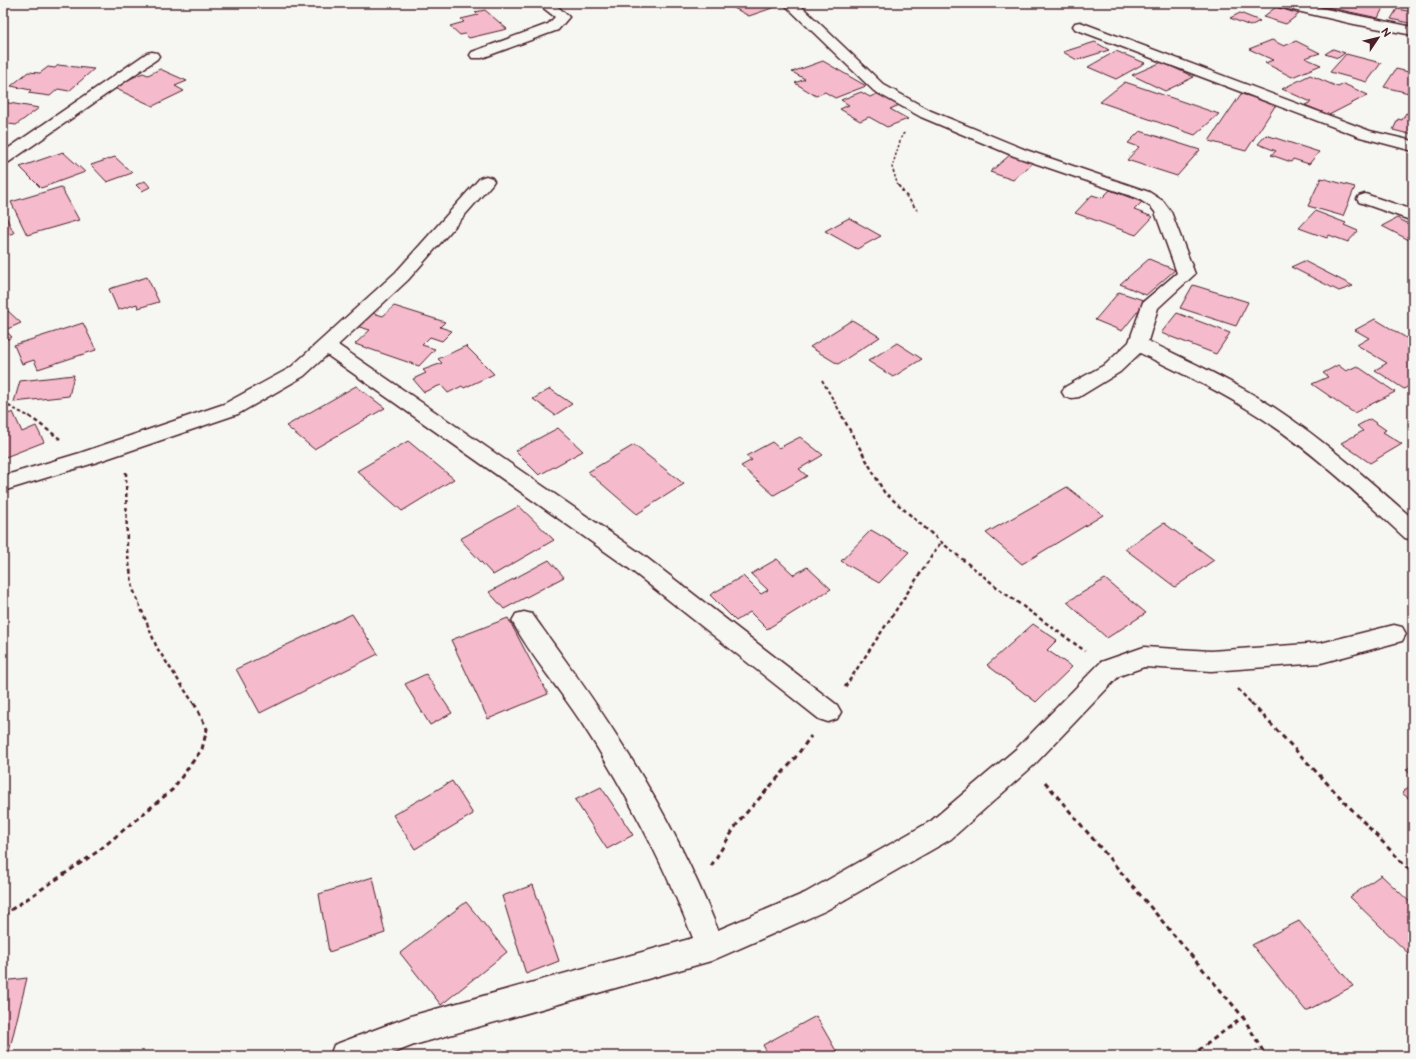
<svg xmlns="http://www.w3.org/2000/svg" width="1416" height="1059" viewBox="0 0 1416 1059" font-family="'Balsamiq Sans',sans-serif">
  <style>
    .building { fill: #f5bbcd; stroke: #4a1f2b }
    .lines { fill: none; stroke-linecap: round; stroke-linejoin: round }
    .street-casing { stroke: #4a1f2b; stroke-width: 3 }
    .path-far3 { stroke: #4a1f2b; stroke-width: 1.5; stroke-dasharray: 2.5 2; stroke-linecap: butt }
    .path-far2 { stroke: #4a1f2b; stroke-width: 2; stroke-dasharray: 3.5 2.5; stroke-linecap: butt }
    .path-far1 { stroke: #4a1f2b; stroke-width: 2.5; stroke-dasharray: 4 3; stroke-linecap: butt }
    .path { stroke: #4a1f2b; stroke-width: 3; stroke-dasharray: 5 4; stroke-linecap: butt }
    .street { fill: #f6f6f2; fill-rule: evenodd }
  </style>
  <rect width="100%" height="100%" fill="#f6f6f2"/>
  <filter id="ink" filterUnits="userSpaceOnUse"><feTurbulence type="fractalNoise" baseFrequency=".025" numOctaves="2"/><feDisplacementMap in="SourceGraphic" scale="8" xChannelSelector="R" yChannelSelector="G"/><feConvolveMatrix kernelMatrix="1 2 1 2 8 2 1 2 1" color-interpolation-filters="sRGB"/></filter>
  <g filter="url(#ink)">
    <g class="building">
      <polygon points="743,3 772,3 778,6 749,16 732,7"/>
      <polygon points="1323,3 1370,3 1384,6 1378,18 1322,6"/>
      <polygon points="1276,7 1299,14 1286,24 1263,17"/>
      <polygon points="1397,9 1413,12 1413,24 1391,19"/>
      <polygon points="485,10 507,29 469,38 465,34 460,35 450,26 464,22 461,19 478,15 475,12"/>
      <polygon points="1240,13 1260,21 1250,26 1230,18"/>
      <polygon points="1272,40 1284,46 1296,41 1320,53 1305,58 1321,65 1292,77 1265,63 1273,60 1249,49"/>
      <polygon points="1095,42 1109,50 1077,60 1063,52"/>
      <polygon points="1333,49 1345,53 1338,58 1325,54"/>
      <polygon points="1116,51 1145,63 1116,79 1088,67"/>
      <polygon points="1346,54 1381,63 1367,82 1330,72"/>
      <polygon points="823,61 866,86 835,98 825,92 816,96 795,83 805,79 792,72"/>
      <polygon points="1162,62 1194,77 1165,91 1132,75"/>
      <polygon points="58,65 94,69 69,91 58,89 50,96 28,93 31,90 11,86 28,72 40,73 48,67 55,68"/>
      <polygon points="160,69 187,81 175,86 184,91 153,106 112,87 143,73 148,75"/>
      <polygon points="1396,69 1413,73 1413,94 1384,87"/>
      <polygon points="1310,75 1338,87 1344,84 1368,95 1329,115 1305,105 1311,102 1282,89"/>
      <polygon points="1125,82 1219,114 1195,135 1100,102"/>
      <polygon points="861,92 870,97 881,92 902,104 890,109 908,119 887,127 869,117 860,121 840,109 849,105 841,100"/>
      <polygon points="1241,94 1277,103 1246,151 1209,141"/>
      <polygon points="3,102 39,108 16,125 3,123"/>
      <polygon points="1406,113 1413,115 1413,135 1393,130 1398,119 1402,120"/>
      <polygon points="1140,131 1200,150 1177,176 1127,160 1139,147 1128,143"/>
      <polygon points="1266,135 1319,152 1309,164 1293,159 1291,162 1271,155 1276,151 1258,144"/>
      <polygon points="63,152 85,172 41,188 20,167"/>
      <polygon points="1011,154 1034,162 1013,180 990,172"/>
      <polygon points="115,157 132,173 107,182 91,165"/>
      <polygon points="1321,178 1355,187 1343,216 1308,206"/>
      <polygon points="145,181 150,187 142,191 136,185"/>
      <polygon points="61,187 79,220 27,235 11,202"/>
      <polygon points="1110,190 1142,202 1134,210 1153,217 1136,235 1075,213 1092,195 1102,198"/>
      <polygon points="3,211 14,233 3,236"/>
      <polygon points="1315,211 1346,223 1344,225 1358,231 1348,242 1329,235 1327,238 1299,228"/>
      <polygon points="849,218 881,236 857,249 825,231"/>
      <polygon points="1397,218 1413,226 1413,240 1411,241 1382,226"/>
      <polygon points="1149,259 1175,270 1146,295 1120,284"/>
      <polygon points="1304,261 1353,286 1339,291 1291,267"/>
      <polygon points="147,277 159,302 138,308 137,304 118,310 109,289"/>
      <polygon points="1193,285 1248,302 1236,326 1180,308"/>
      <polygon points="1119,292 1146,301 1122,331 1095,320"/>
      <polygon points="394,306 445,322 440,327 452,331 442,341 430,337 422,345 435,349 419,366 355,344 370,330 356,326 370,312 383,316"/>
      <polygon points="8,311 21,323 5,330 12,337 3,341 3,313"/>
      <polygon points="1177,313 1230,333 1216,354 1161,333"/>
      <polygon points="1375,319 1413,342 1413,383 1404,389 1375,370 1387,363 1357,345 1369,338 1355,330"/>
      <polygon points="852,320 880,337 838,364 810,347"/>
      <polygon points="83,323 96,350 38,369 34,360 22,364 14,345"/>
      <polygon points="897,343 922,359 893,377 868,361"/>
      <polygon points="466,346 494,374 464,388 462,386 448,393 441,385 424,392 413,379 426,373 423,370 442,363 438,359"/>
      <polygon points="1338,365 1346,371 1357,366 1395,392 1354,413 1312,384 1328,377 1323,373"/>
      <polygon points="74,375 69,396 14,402 20,381"/>
      <polygon points="356,386 385,408 314,449 286,426"/>
      <polygon points="550,389 572,404 555,415 533,399"/>
      <polygon points="13,412 22,432 36,426 44,442 3,458 3,416"/>
      <polygon points="1370,419 1386,430 1383,432 1402,444 1370,463 1341,443 1363,431 1357,426"/>
      <polygon points="558,428 583,451 539,475 515,451"/>
      <polygon points="800,437 823,455 799,469 807,476 774,495 741,466 752,460 746,456 772,442 779,448"/>
      <polygon points="408,441 454,479 402,511 357,471"/>
      <polygon points="634,445 684,484 637,514 588,472"/>
      <polygon points="1067,487 1103,515 1022,564 986,533"/>
      <polygon points="519,506 554,540 493,575 460,539"/>
      <polygon points="1164,523 1214,560 1175,587 1125,549"/>
      <polygon points="871,530 909,552 879,583 841,561"/>
      <polygon points="777,559 794,575 807,567 831,589 767,629 750,612 736,621 710,595 743,576 761,594 768,590 751,574"/>
      <polygon points="549,560 564,577 504,609 489,592"/>
      <polygon points="1105,579 1146,613 1107,638 1067,602"/>
      <polygon points="352,614 378,654 260,713 236,669"/>
      <polygon points="508,618 548,694 488,719 451,640"/>
      <polygon points="1033,624 1057,640 1047,650 1072,667 1036,702 987,665"/>
      <polygon points="426,674 452,713 430,725 405,684"/>
      <polygon points="1413,764 1413,776 1406,770"/>
      <polygon points="452,781 473,814 415,849 393,815"/>
      <polygon points="1413,783 1413,802 1402,793"/>
      <polygon points="601,787 633,835 607,849 575,800"/>
      <polygon points="1381,875 1413,905 1413,958 1350,897"/>
      <polygon points="373,877 385,933 329,952 319,894"/>
      <polygon points="533,885 559,961 526,974 502,896"/>
      <polygon points="466,902 507,952 441,1005 400,953"/>
      <polygon points="1299,921 1353,986 1306,1011 1252,945"/>
      <polygon points="27,978 8,1056 3,1056 3,981"/>
      <polygon points="816,1016 839,1056 769,1056 763,1045"/>
      <polygon points="515,1053 515,1056 484,1056"/>
    </g>
    <g class="lines">
      <defs>
        <g id="street">
          <polygon points="537,3 554,3 569,17 558,30 482,58 472,58 470,55 472,52 548,24 555,17"/>
          <path d="M783,3H798L884,85L931,111L1026,150L1149,192L1163,201L1171,212L1195,274L1158,308L1148,341C1191,362 1235,382 1275,408C1325,441 1369,480 1413,519V540L1405,538C1359,495 1313,452 1260,417C1222,392 1181,373 1140,353L1120,372L1079,397L1072,398L1065,397L1062,392L1065,387L1106,364L1129,342L1143,302L1177,273L1155,212L1151,207L1137,198L1014,156L921,117L874,91Z"/>
          <polygon points="1273,3 1297,3 1413,27 1413,35 1354,24 1275,6"/>
          <polygon points="1080,22 1370,131 1413,141 1413,151 1360,137 1075,29 1073,26 1075,23"/>
          <polygon points="152,52 157,53 159,56 157,59 9,162 3,164 3,152 147,53"/>
          <polygon points="486,176 492,178 494,181 492,184 408,280 338,345 643,555 837,705 841,712 837,719 828,722 819,719 627,567 327,355 304,376 238,414 94,463 3,491 3,476 80,453 224,404 290,368 396,272 480,178"/>
          <polygon points="1365,194 1413,210 1413,221 1359,202 1357,199 1359,196"/>
          <path d="M524,612L532,614C563,657 594,699 622,744C660,803 692,865 718,930L805,893L931,821L1016,749L1101,662L1144,647L1211,651L1321,643L1394,625L1402,627L1406,634L1402,641L1321,663L1211,671L1144,667L1119,676L1034,765L951,839L825,911L711,961L414,1045L386,1056H330L334,1045L414,1015L693,938C663,862 625,790 581,722C559,688 531,657 512,621L516,614Z"/>
        </g>
      </defs>
      <use href="#street" class="street-casing"/>
      <polyline class="path-far3" points="898,186 892,167 902,135 906,132"/>
      <g class="path-far2">
        <polyline points="898,185 917,210"/>
        <polyline points="822,380 843,417"/>
        <polyline points="3,403 30,417"/>
      </g>
      <g class="path-far1">
        <polyline points="29,416 60,439"/>
        <polyline points="842,416 884,492 941,542 1003,592 1085,651"/>
        <polyline points="126,472 127,550 133,589 157,648 194,704"/>
        <polyline points="845,687 941,542"/>
        <polyline points="1238,689 1252,704"/>
      </g>
      <g class="path">
        <polyline points="1251,703 1413,874"/>
        <polyline points="1045,782 1243,1017 1266,1056"/>
        <polyline points="711,866 739,821 792,762 811,736"/>
        <polyline points="3,915 97,852 172,790 202,749 207,729 194,703"/>
        <polyline points="1191,1056 1243,1017"/>
      </g>
      <use href="#street" class="street"/>
    </g>
  </g>
  <rect width="1416" height="1059" fill="none" stroke="#f6f6f2" stroke-width="16"/>
  <rect x="8" y="8" width="1400" height="1043" fill="none" stroke="#4a1f2b" stroke-width="1.5" filter="url(#ink)"/>
  <g transform="translate(1378 38) rotate(55)" stroke="#f6f6f2" stroke-width="3" paint-order="stroke">
  <path d="M0-3L7 15L0 10L-7 15Z" fill="#4a1f2b"/>
  <text y="-6" font-size="11" font-weight="bold" text-anchor="middle" fill="#4a1f2b">N</text>
  </g>
</svg>
